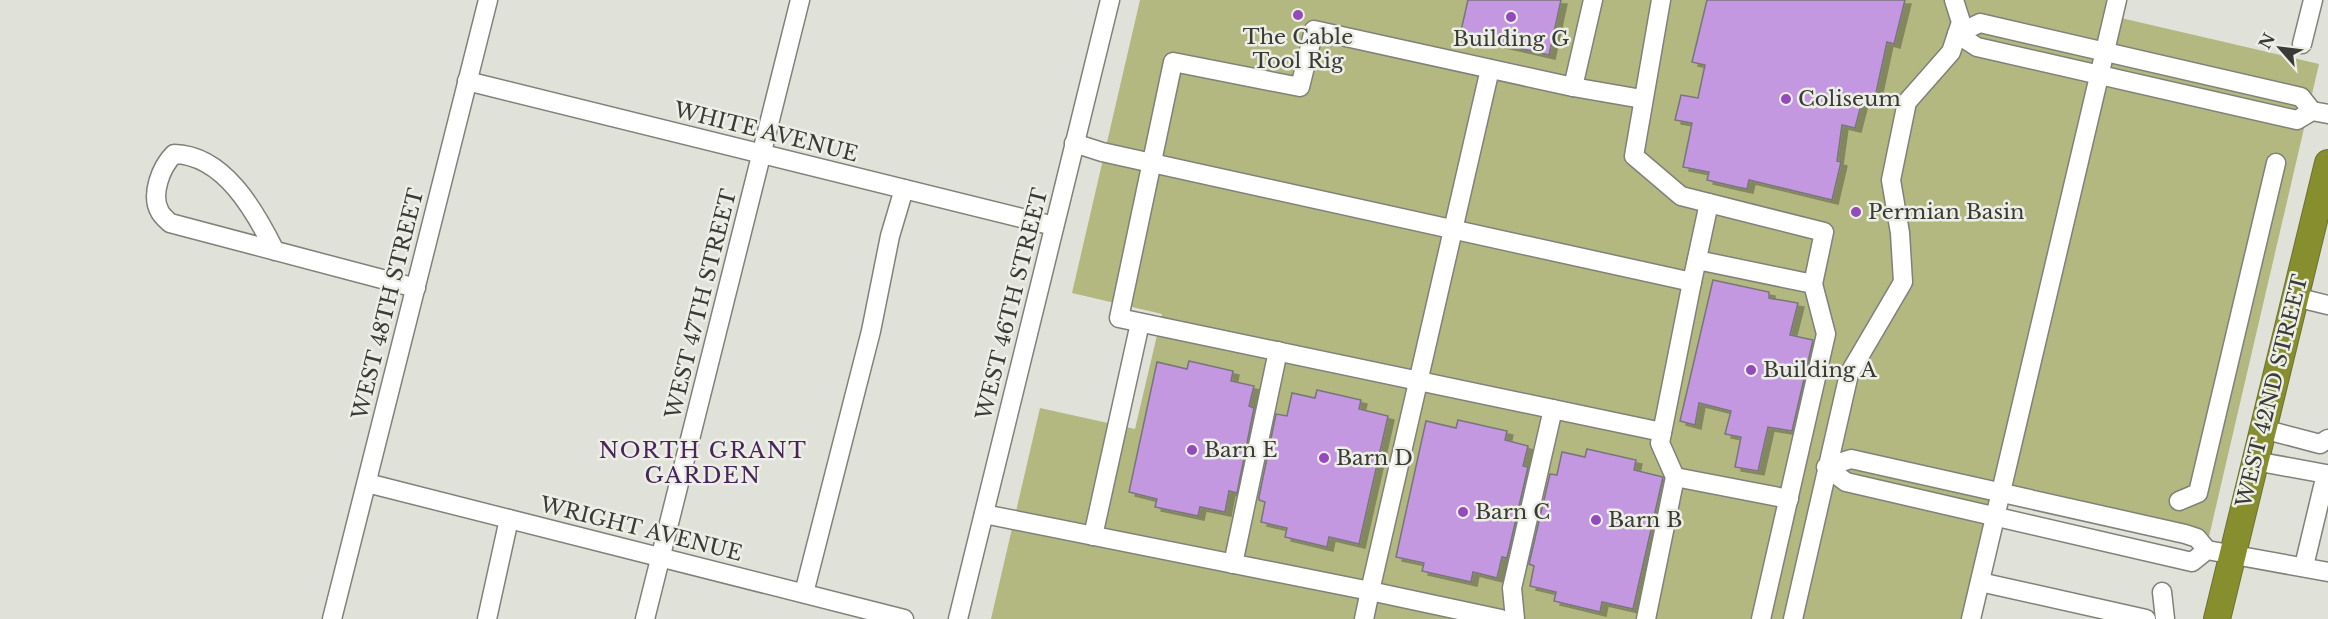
<svg xmlns="http://www.w3.org/2000/svg" width="2328" height="619" viewBox="0 0 2328 619" font-family="'Libre Baskerville',serif">
  <style>
    .green { fill: #b2b87f }
    .building { fill: #c398e1; stroke: #78747b; stroke-width: 1.5; filter: url(#shadow) }
    .lines { fill: none; stroke-linecap: round; stroke-linejoin: round }
    .minor-casing { stroke: #808179; stroke-width: 21 }
    .highway-casing { stroke: #6c7130; stroke-width: 28 }
    .minor { stroke: #fff; stroke-width: 18 }
    .highway { stroke: #878e2d; stroke-width: 26 }
    .poi-dot { fill: #934abd; stroke: #edefe6; stroke-width: 2 }
    .labels { text-anchor: middle; dominant-baseline: central; stroke-width: 5; stroke-linejoin: round; paint-order: stroke }
    .poi-label { font-size: 21px; fill: #3a3b37; stroke: #edefe6; text-anchor: start }
    .street-label { font-size: 21px; fill: #3a3b37; stroke: #edefe6 }
    .neighbourhood-label { font-size: 22px; letter-spacing: 1.5px; fill: #48255d; stroke: #edefe6 }
  </style>
  <defs>
    <filter id="shadow"><feDropShadow dx="6" dy="4" stdDeviation="0" flood-color="#0004"/></filter>
  </defs>
  <rect width="100%" height="100%" fill="#e0e1d9"/>
  <polygon class="green" points="1140,0 2111,0 2108,15 2319,64 2207,545 2009,500 1981,619 991,619 1040,408 1135,429 1162,314 1072,293"/>
  <g class="building">
    <polygon points="1468,0 1561,0 1549,55 1460,35"/>
    <polygon points="1707,0 1905,0 1894,44 1887,42 1874,102 1862,101 1855,128 1842,125 1837,161 1841,162 1832,200 1749,180 1747,189 1737,187 1707,180 1709,172 1683,167 1692,123 1675,120 1681,95 1698,98 1705,65 1692,62"/>
    <polygon points="1713,280 1769,292 1769,298 1798,303 1790,335 1813,340 1792,431 1768,427 1758,471 1735,467 1741,437 1725,434 1731,411 1699,403 1695,425 1680,421"/>
    <polygon points="1189,361 1233,371 1231,381 1254,386 1249,406 1254,408 1237,493 1229,491 1225,512 1200,507 1198,516 1155,507 1157,499 1129,492 1157,362 1187,369"/>
    <polygon points="1317,390 1361,400 1359,409 1388,416 1359,544 1329,537 1327,547 1285,537 1287,528 1261,522 1265,502 1259,500 1259,497 1276,414 1287,416 1292,393 1315,398"/>
    <polygon points="1458,420 1507,431 1505,440 1528,446 1523,466 1528,467 1507,558 1502,557 1497,578 1473,572 1471,582 1422,571 1424,563 1396,557 1426,421 1456,428"/>
    <polygon points="1587,449 1636,460 1634,470 1663,477 1633,609 1602,602 1600,612 1554,601 1556,592 1530,586 1534,566 1529,564 1550,474 1557,475 1562,452 1585,457"/>
  </g>
  <g class="lines">
    <defs>
      <g id="minor">
        <polyline points="1593,0 1573,87 1642,99"/>
        <polyline points="1661,0 1634,156 1681,196 1824,232 1813,284 1697,260"/>
        <polyline points="2302,44 2313,0"/>
        <polyline points="1490,69 1370,591 1501,619"/>
        <polyline points="467,81 1054,226"/>
        <polyline points="1573,87 1314,30 1300,87 1173,62 1119,318 1662,432"/>
        <polyline points="2312,111 2297,120 1977,47 1957,34 1980,23 2301,97 2312,111 2328,114"/>
        <polyline points="1074,143 1102,152 1692,282 1709,203"/>
        <path d="M275,251C255,211 224,155 174,154C161,167 150,195 160,212C162,216 167,220 170,223L416,288"/>
        <polyline points="2295,297 2328,305"/>
        <polyline points="2263,429 2320,444 2328,439"/>
        <polyline points="2255,461 2326,474 2304,566"/>
        <polyline points="1675,477 1789,499"/>
        <polyline points="367,483 904,619"/>
        <polyline points="2179,501 2198,493 2276,163"/>
        <polyline points="984,514 1370,591 1364,619"/>
        <polyline points="1093,536 1140,323"/>
        <polyline points="2207,550 2192,562 1846,482 1826,467 1851,459 2185,534 2197,538 2207,550 2328,572"/>
        <polyline points="1233,564 1278,351"/>
        <polyline points="1980,582 2146,619"/>
        <polyline points="2162,592 2165,619"/>
        <polyline points="804,593 871,331 890,236 904,189"/>
        <polyline points="332,619 488,0"/>
        <polyline points="487,619 509,519"/>
        <polyline points="645,619 800,0"/>
        <polyline points="958,619 1110,0"/>
        <polyline points="1515,619 1512,588 1553,409"/>
        <polyline points="1646,619 1675,477 1660,443 1692,282"/>
        <polyline points="1761,619 1826,334 1813,284"/>
        <polyline points="1793,619 1849,374 1903,282 1900,233 1891,180 1907,102 1951,52 1961,22 1954,0"/>
        <polyline points="1971,619 2117,0"/>
      </g>
      <polyline id="highway" points="2217,619 2328,163"/>
    </defs>
    <use href="#minor" class="minor-casing"/>
    <use href="#highway" class="highway-casing"/>
    <use href="#minor" class="minor"/>
    <use href="#highway" class="highway"/>
  </g>
  <g class="poi-dot">
    <circle cx="1298" cy="15" r="6"/>
    <circle cx="1511" cy="17" r="6"/>
    <circle cx="1786" cy="99" r="6"/>
    <circle cx="1856" cy="212" r="6"/>
    <circle cx="1751" cy="370" r="6"/>
    <circle cx="1192" cy="450" r="6"/>
    <circle cx="1324" cy="458" r="6"/>
    <circle cx="1463" cy="512" r="6"/>
    <circle cx="1596" cy="520" r="6"/>
  </g>
  <g class="labels">
    <g class="poi-label">
      <text x="1298" y="37" text-anchor="middle">The Cable<tspan x="1298" dy="24">Tool Rig</tspan></text>
      <text x="1511" y="39" text-anchor="middle">Building G</text>
      <text x="1798" y="99">Coliseum</text>
      <text x="1868" y="212">Permian Basin</text>
      <text x="1763" y="370">Building A</text>
      <text x="1204" y="450">Barn E</text>
      <text x="1336" y="458">Barn D</text>
      <text x="1475" y="512">Barn C</text>
      <text x="1608" y="520">Barn B</text>
    </g>
    <g class="street-label">
      <text transform="translate(766 132) rotate(14)">WHITE AVENUE</text>
      <text transform="translate(388 304) rotate(-76)">WEST 48TH STREET</text>
      <text transform="translate(701 304) rotate(-76)">WEST 47TH STREET</text>
      <text transform="translate(1012 304) rotate(-76)">WEST 46TH STREET</text>
      <text transform="translate(2272 391) rotate(-76)">WEST 42ND STREET</text>
      <text transform="translate(641 529) rotate(14)">WRIGHT AVENUE</text>
    </g>
    <g class="neighbourhood-label">
      <text x="703" y="450">NORTH GRANT<tspan x="703" dy="25">GARDEN</tspan></text>
    </g>
  </g>
  <g transform="translate(2280 48) rotate(298)" stroke="#edefe6" stroke-width="4.5" paint-order="stroke">
  <path d="M0-4.5L10 22L0 15L-10 22Z" fill="#3a3b37"/>
  <text y="-9" font-size="16" font-weight="bold" text-anchor="middle" fill="#3a3b37">N</text>
  </g>
</svg>
